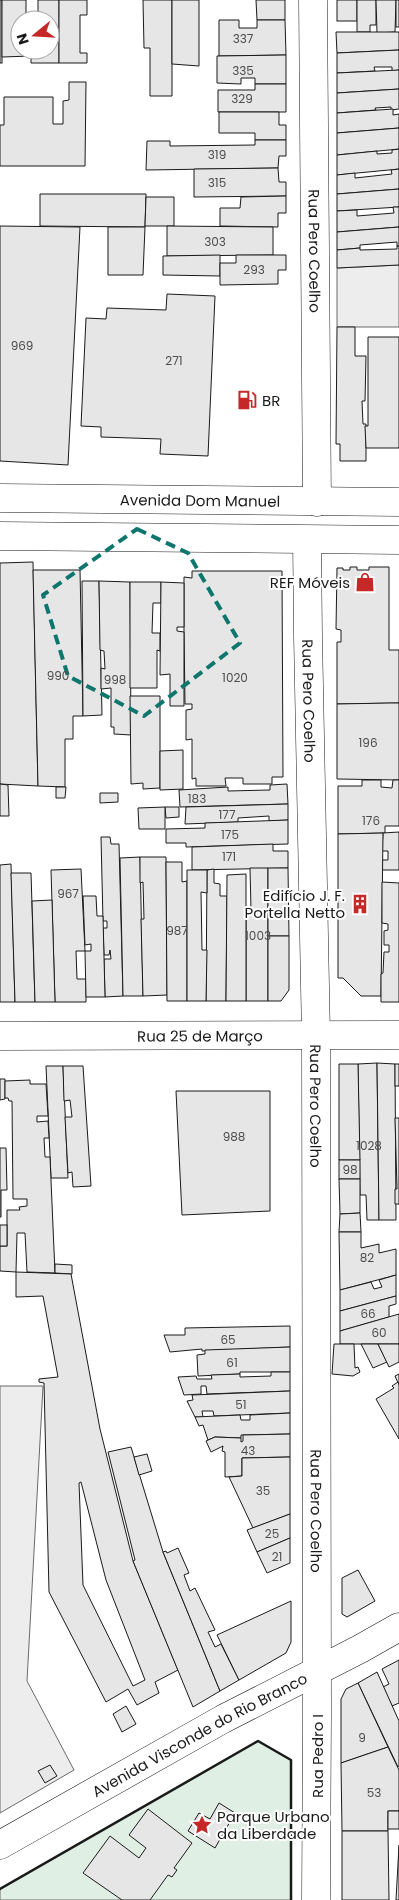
<svg xmlns="http://www.w3.org/2000/svg" width="399" height="1900" viewBox="0 0 399 1900" font-family="Poppins,sans-serif">
  <style>
    .green { fill: #e0efe3; stroke: #6a6a6a }
    .parking { fill: #ededed; stroke: #6a6a6a }
    .building { fill: #e6e6e6; stroke: #1a1a1a; fill-rule: evenodd }
    .lines { fill: none; stroke-linecap: round; stroke-linejoin: round }
    .street-casing { stroke: #1a1a1a; stroke-width: 29 }
    .primary-casing { stroke: #1a1a1a; stroke-width: 29 }
    .street { stroke: #fff; stroke-width: 28 }
    .primary { stroke: #fff; stroke-width: 28 }
    .wall { stroke: #1a1a1a; stroke-width: 2.5 }
    .marked { fill: none; stroke: #0f766e; stroke-width: 4; stroke-dasharray: 10 6; stroke-linejoin: round }
    .labels { text-anchor: middle; dominant-baseline: central; stroke-width: 4; stroke-linejoin: round; paint-order: stroke }
    .number-label { font-size: 12px; fill: #4d4d4d }
    .street-label { font-size: 15px; fill: #1a1a1a; stroke: #fff }
    .poi-label { font-size: 15px; fill: #1a1a1a; stroke: #fff; text-anchor: start }
  </style>
  <rect width="100%" height="100%" fill="#fff"/>
  <polygon class="green" points="258,1741 291,1760 291,1900 0,1900 0,1889"/>
  <g class="parking">
    <polygon points="399,265 399,327 337,327 337,268"/>
    <polygon points="0,1386 43,1386 27,1681 74,1770 0,1813"/>
  </g>
  <g class="building">
    <rect x="0" y="0" width="2" height="63"/>
    <polygon points="2,0 26,0 26,20 20,20 20,50 31,50 31,56 2,57"/>
    <polygon points="38,0 59,0 59,63 31,63 31,50 50,50 50,20 31,20 31,16 38,16"/>
    <polygon points="59,0 87,0 87,15 80,15 80,53 87,53 87,63 59,63"/>
    <polygon points="143,0 172,0 172,96 150,96 150,48 144,48"/>
    <polygon points="172,0 199,0 199,66 172,64"/>
    <polygon points="256,0 285,0 285,20 257,20"/>
    <rect x="337" y="0" width="20" height="21"/>
    <polygon points="357,0 376,0 376,25 370,25 370,32 357,32"/>
    <polygon points="376,0 396,0 395,32 377,33"/>
    <rect x="396" y="0" width="3" height="27"/>
    <polygon points="219,20 239,20 239,28 257,28 257,20 285,20 286,55 219,56"/>
    <polygon points="336,32 399,32 399,50 337,53"/>
    <polygon points="399,50 399,70 392,71 392,67 374,67 375,71 337,73 337,53"/>
    <polygon points="286,55 286,84 255,84 255,78 241,78 241,84 217,83 217,56"/>
    <polygon points="399,70 399,89 337,93 337,73"/>
    <polygon points="69,82 86,82 85,166 0,166 0,125 4,125 4,97 53,97 53,124 63,124 63,101 69,100"/>
    <polygon points="255,84 286,84 286,112 218,112 218,90 255,90"/>
    <polygon points="399,89 399,109 391,110 391,107 375,108 376,110 337,113 337,93"/>
    <polygon points="393,109 393,115 399,114 399,128 337,133 337,113"/>
    <polygon points="219,112 279,112 279,125 286,125 286,140 255,140 255,133 219,133"/>
    <polygon points="399,128 399,149 337,155 337,133"/>
    <polygon points="255,140 286,140 286,156 279,156 278,168 146,170 147,141 170,141 170,146 255,145"/>
    <polygon points="399,149 399,169 337,175 337,155 377,151 377,154 392,153 392,150"/>
    <polygon points="278,168 279,182 286,182 286,196 194,197 194,169"/>
    <polygon points="399,169 399,189 337,194 337,175 355,173 355,178 392,174 391,170"/>
    <polygon points="399,189 399,207 337,211 337,194"/>
    <polygon points="40,194 146,194 145,227 40,226"/>
    <polygon points="286,196 286,213 278,213 278,227 220,226 220,208 240,208 241,197"/>
    <polygon points="146,197 174,197 174,226 145,226"/>
    <polygon points="393,207 399,207 399,227 337,232 337,211 357,210 357,216 394,213"/>
    <polygon points="0,226 80,227 68,465 0,461"/>
    <polygon points="167,226 273,227 273,255 167,256"/>
    <polygon points="108,227 145,227 143,275 108,275"/>
    <polygon points="399,227 399,246 397,246 397,242 360,245 360,248 337,250 337,232"/>
    <polygon points="397,246 399,246 399,265 337,268 337,250 360,248 360,250 397,249"/>
    <polygon points="220,255 220,276 163,275 163,256"/>
    <polygon points="236,255 286,255 286,270 278,270 278,284 220,285 220,263 236,263"/>
    <polygon points="167,294 215,296 208,456 160,454 161,439 101,437 101,427 81,426 86,318 106,319 107,308 166,310"/>
    <polygon points="337,327 355,327 355,356 366,356 365,401 362,401 363,424 366,424 366,461 340,461 340,444 336,444"/>
    <polygon points="368,337 399,337 399,448 366,448 365,426 368,426"/>
    <polygon points="33,562 38,786 0,784 0,563"/>
    <polygon points="350,567 357,567 357,570 369,570 369,567 389,567 389,650 399,650 399,703 337,704 337,642 341,642 341,630 336,629 337,568 343,568 343,570 350,570"/>
    <polygon points="33,570 80,570 83,716 73,716 73,739 65,739 65,787 38,786"/>
    <polygon points="192,571 282,571 283,777 272,777 272,784 243,784 243,778 225,778 226,786 196,786 196,778 192,779 192,739 186,740 186,710 192,709 192,704 185,704 184,632 184,577 192,578"/>
    <polygon points="82,581 99,581 102,715 83,716"/>
    <polygon points="99,581 130,582 131,735 114,734 114,727 111,727 111,688 101,689 101,668 105,669 104,651 100,650"/>
    <polygon points="130,582 161,582 161,603 153,603 152,633 160,633 160,651 157,650 157,688 130,688"/>
    <polygon points="161,582 184,583 184,627 177,627 177,631 184,632 184,706 170,706 170,674 160,675"/>
    <polygon points="130,696 160,696 160,788 143,789 143,783 131,784"/>
    <polygon points="389,703 399,703 399,780 337,779 337,704"/>
    <polygon points="183,750 183,789 160,790 160,751"/>
    <polygon points="362,780 381,780 381,787 392,788 393,780 399,780 399,826 385,826 385,833 338,834 338,786 362,786"/>
    <polygon points="0,784 8,785 9,816 0,816"/>
    <polygon points="287,784 288,804 180,807 179,790 228,787 228,791 270,790 270,785"/>
    <polygon points="56,787 66,787 65,798 56,798"/>
    <polygon points="100,793 118,793 118,802 100,803"/>
    <polygon points="288,804 288,820 269,821 269,816 238,818 238,822 185,824 186,807"/>
    <polygon points="165,807 179,807 179,817 166,818"/>
    <polygon points="165,807 165,829 139,829 138,808"/>
    <polygon points="288,820 288,844 186,847 186,843 166,843 166,829 205,828 205,823"/>
    <polygon points="399,832 399,870 382,870 382,860 388,860 388,851 382,851 383,833"/>
    <polygon points="383,833 381,996 361,996 343,978 338,978 338,834"/>
    <polygon points="101,837 110,837 111,844 119,844 123,996 105,997 104,959 111,959 110,950 109,955 104,955 103,928 107,928 107,921 103,921"/>
    <polygon points="273,844 273,851 288,851 288,868 192,870 192,847"/>
    <polygon points="140,857 143,996 123,996 120,858"/>
    <polygon points="140,857 166,857 167,995 143,996 141,919 144,919 143,882 140,883"/>
    <polygon points="166,862 182,862 182,882 187,881 187,1001 167,1001"/>
    <polygon points="11,864 15,1002 0,1002 0,865"/>
    <polygon points="250,868 268,868 268,1001 246,1001 246,909 251,910"/>
    <polygon points="268,868 288,868 289,936 268,936"/>
    <polygon points="81,869 85,951 76,951 77,979 86,979 86,1002 55,1002 51,870"/>
    <polygon points="214,869 214,883 220,884 220,896 227,896 226,1001 206,1001 207,870"/>
    <polygon points="187,870 207,870 207,893 201,892 202,950 207,950 206,1001 187,1001"/>
    <polygon points="11,873 31,873 35,1002 15,1002"/>
    <polygon points="246,874 246,1001 226,1001 227,875"/>
    <polygon points="382,882 399,883 399,1002 381,1002 381,974 383,973 384,952 389,952 389,945 384,945 384,931 388,930 388,924 382,923"/>
    <polygon points="83,896 96,896 97,916 103,916 105,997 86,997 85,951 91,951 91,944 85,945"/>
    <polygon points="52,900 55,1002 35,1002 32,901"/>
    <polygon points="268,936 289,936 289,990 281,1001 268,1001"/>
    <polygon points="377,1063 379,1220 367,1220 366,1195 360,1195 358,1064"/>
    <polygon points="377,1063 395,1064 396,1220 379,1220"/>
    <polygon points="339,1064 358,1064 360,1160 339,1160"/>
    <rect x="395" y="1064" width="4" height="22"/>
    <polygon points="46,1066 63,1066 68,1178 51,1178"/>
    <polygon points="63,1066 83,1066 91,1186 73,1187 72,1172 68,1173 65,1117 72,1117 70,1100 64,1101"/>
    <polygon points="0,1079 5,1079 5,1099 0,1100"/>
    <polygon points="30,1080 30,1084 46,1084 48,1116 37,1116 37,1122 48,1121 49,1138 44,1138 45,1157 50,1157 55,1273 27,1272 25,1233 17,1233 16,1272 0,1271 0,1246 7,1246 7,1210 20,1210 19,1207 27,1206 27,1199 13,1199 12,1101 9,1101 8,1098 5,1098 5,1081"/>
    <polygon points="176,1091 270,1091 270,1211 182,1215"/>
    <polygon points="395,1118 399,1118 399,1204 395,1204 395,1189 397,1189"/>
    <polygon points="0,1148 6,1148 7,1190 1,1190 1,1217 0,1217"/>
    <rect x="339" y="1160" width="21" height="19"/>
    <polygon points="339,1179 360,1179 360,1213 340,1214"/>
    <polygon points="360,1213 361,1232 339,1232 340,1214"/>
    <rect x="0" y="1225" width="7" height="21"/>
    <polygon points="339,1232 361,1232 361,1248 379,1244 379,1253 396,1249 396,1275 340,1290"/>
    <polygon points="55,1264 72,1265 72,1274 55,1273"/>
    <path d="M16,1272L71,1274L100,1429L133,1561L178,1670L155,1682L159,1693L137,1705L128,1689L106,1702L49,1592L44,1383L39,1382V1379L58,1377L43,1296L16,1297ZM81,1482L106,1580L145,1680L133,1686L83,1585L79,1483Z"/>
    <polygon points="396,1275 396,1296 340,1311 340,1290 371,1282 374,1289 382,1287 379,1280"/>
    <polygon points="396,1296 396,1304 389,1306 389,1317 340,1331 340,1311"/>
    <polygon points="399,1314 399,1344 340,1344 340,1331"/>
    <polygon points="290,1326 290,1347 202,1351 202,1349 170,1352 164,1335 185,1335 185,1328"/>
    <polygon points="334,1344 354,1344 355,1368 358,1367 360,1372 353,1376 332,1374"/>
    <polygon points="361,1344 378,1344 387,1362 373,1368"/>
    <polygon points="378,1344 399,1344 399,1362 389,1367"/>
    <polygon points="290,1347 290,1372 240,1372 240,1374 198,1376 197,1355 205,1354 205,1350"/>
    <polygon points="271,1372 290,1372 290,1391 207,1394 206,1386 201,1386 201,1394 184,1395 178,1377 196,1376 197,1379 212,1379 211,1375 240,1374 240,1377 271,1376"/>
    <polygon points="399,1374 399,1385 395,1376"/>
    <polygon points="398,1382 399,1385 399,1439 376,1399 394,1388 392,1386"/>
    <polygon points="290,1391 290,1413 214,1416 213,1411 202,1411 203,1417 195,1417 187,1401 193,1400 192,1395"/>
    <polygon points="290,1413 290,1434 243,1435 241,1435 241,1438 215,1437 208,1440 203,1425 199,1426 195,1417 240,1415 241,1420 250,1420 250,1415"/>
    <polygon points="290,1434 290,1457 242,1458 242,1476 225,1477 225,1452 222,1451 223,1446 211,1452 206,1441 215,1437 241,1438 241,1442 243,1441 243,1435"/>
    <polygon points="131,1447 163,1552 220,1691 193,1707 133,1561 135,1560 108,1452"/>
    <polygon points="147,1454 152,1471 139,1475 134,1457"/>
    <polygon points="290,1457 290,1514 253,1528 229,1477 242,1476 242,1458"/>
    <polygon points="290,1514 290,1538 257,1552 247,1530"/>
    <polygon points="290,1538 290,1563 267,1573 257,1552"/>
    <polygon points="178,1548 189,1573 184,1575 190,1591 195,1588 215,1630 208,1632 215,1647 221,1644 239,1680 220,1691 163,1552 166,1551 167,1553"/>
    <polygon points="358,1570 375,1601 347,1617 342,1614 342,1578"/>
    <polygon points="291,1601 291,1642 286,1653 239,1680 217,1635"/>
    <polygon points="399,1660 399,1703 392,1706 383,1687 389,1684 382,1669"/>
    <polygon points="377,1672 399,1721 399,1766 398,1767 358,1683"/>
    <polygon points="358,1683 388,1747 341,1763 341,1699 346,1689"/>
    <polygon points="126,1706 136,1724 122,1732 113,1714"/>
    <polygon points="388,1747 399,1770 399,1811 388,1811 388,1831 342,1831 341,1763"/>
    <polygon points="50,1765 57,1776 45,1783 38,1771"/>
    <polygon points="219,1803 235,1813 215,1848 188,1831 199,1813 210,1819"/>
    <polygon points="148,1809 192,1843 174,1868 177,1870 172,1877 168,1875 150,1900 122,1900 83,1873 110,1836 139,1858 146,1848 129,1835"/>
    <rect x="388" y="1811" width="11" height="18"/>
    <polygon points="342,1831 388,1831 389,1900 342,1900"/>
    <polygon points="399,1845 399,1900 396,1900"/>
  </g>
  <g class="lines">
    <defs>
      <g id="street">
        <path id="s1" d="M313,0L317,502"/>
        <path id="s2" d="M307,540L308,636L316,1036L317,1713L316,1900"/>
        <path id="s3" d="M0,1036L399,1035"/>
      </g>
      <g id="primary">
        <path id="s4" d="M0,498L399,502"/>
        <polyline points="0,536 399,540"/>
        <path id="s5" d="M0,1845L223,1719L360,1649L399,1627"/>
      </g>
    </defs>
    <use href="#street" class="street-casing"/>
    <use href="#primary" class="primary-casing"/>
    <use href="#street" class="street"/>
    <use href="#primary" class="primary"/>
    <polyline class="wall" points="0,1889 258,1741 291,1760 291,1900"/>
  </g>
  <path class="marked" d="M137,529L188,553L240,643L144,716L68,676L43,595Z"/>
  <defs>
    <symbol id="fuel-bare" viewBox="-9 -9 18 18"><path d="M-5.5-6h7V0h2V4h1.3V-2.5L3-4.5l.8-.8L6-3V5H2.5V1h-1V6h-7ZM-4.2-4.7v3.2H.2V-4.7Z" fill="#c62828" stroke="#fff" stroke-width="2.5" paint-order="stroke"/></symbol>
    <symbol id="shop-bare" viewBox="-9 -9 18 18"><path d="M-5-2.5h2.3a2.7 3.5 0 0 1 5.4 0H5L5.5 6h-11ZM-1.5-2.5h3a1.5 2.3 0 0 0-3 0Z" fill="#c62828" stroke="#fff" stroke-width="2.5" paint-order="stroke"/></symbol>
    <symbol id="building-bare" viewBox="-9 -9 18 18"><path d="M-4-6H4V6H1V3H-1V6H-4ZM-2.5-4.3h1.7v1.8h-1.7ZM.8-4.3h1.7v1.8H.8ZM-2.5-1h1.7V.8h-1.7ZM.8-1h1.7V.8H.8Z" fill="#c62828" stroke="#fff" stroke-width="2.5" paint-order="stroke"/></symbol>
    <symbol id="sight-bare" viewBox="-9 -9 18 18"><path d="M0-6L1.8-2.2L6-1.7L2.9 1.2L3.7 5.4L0 3.3L-3.7 5.4L-2.9 1.2L-6-1.7L-1.8-2.2Z" fill="#c62828" stroke="#fff" stroke-width="2.5" paint-order="stroke"/></symbol>
  </defs>
  <g fill-rule="evenodd">
    <use href="#fuel-bare" x="233" y="386" width="28" height="28"/>
    <use href="#shop-bare" x="351" y="568" width="28" height="28"/>
    <use href="#building-bare" x="346" y="890" width="28" height="28"/>
    <use href="#sight-bare" x="188" y="1811" width="28" height="28"/>
  </g>
  <g class="labels">
    <g class="number-label">
      <text x="243" y="38">337</text>
      <text x="243" y="70">335</text>
      <text x="242" y="98">329</text>
      <text x="217" y="154">319</text>
      <text x="217" y="182">315</text>
      <text x="215" y="241">303</text>
      <text x="254" y="269">293</text>
      <text x="22" y="345">969</text>
      <text x="174" y="360">271</text>
      <text x="58" y="675">990</text>
      <text x="235" y="677">1020</text>
      <text x="115" y="679">998</text>
      <text x="368" y="742">196</text>
      <text x="197" y="798">183</text>
      <text x="227" y="814">177</text>
      <text x="371" y="820">176</text>
      <text x="230" y="834">175</text>
      <text x="229" y="856">171</text>
      <text x="68" y="893">967</text>
      <text x="177" y="930">987</text>
      <text x="258" y="935">1003</text>
      <text x="234" y="1136">988</text>
      <text x="369" y="1145">1028</text>
      <text x="350" y="1169">98</text>
      <text x="367" y="1257">82</text>
      <text x="368" y="1313">66</text>
      <text x="379" y="1332">60</text>
      <text x="228" y="1339">65</text>
      <text x="232" y="1362">61</text>
      <text x="241" y="1404">51</text>
      <text x="248" y="1450">43</text>
      <text x="263" y="1490">35</text>
      <text x="272" y="1533">25</text>
      <text x="277" y="1556">21</text>
      <text x="362" y="1737">9</text>
      <text x="374" y="1792">53</text>
    </g>
    <g class="street-label">
      <text stroke="none"><textPath href="#s1" startOffset="251">Rua Pero Coelho</textPath></text>
      <text stroke="none"><textPath href="#s4" startOffset="200">Avenida Dom Manuel</textPath></text>
      <text stroke="none"><textPath href="#s2" startOffset="161">Rua Pero Coelho</textPath></text>
      <text stroke="none"><textPath href="#s3" startOffset="200">Rua 25 de Março</textPath></text>
      <text stroke="none"><textPath href="#s2" startOffset="566">Rua Pero Coelho</textPath></text>
      <text stroke="none"><textPath href="#s2" startOffset="971">Rua Pero Coelho</textPath></text>
      <text stroke="none"><textPath href="#s5" startOffset="228">Avenida Visconde do Rio Branco</textPath></text>
      <text transform="translate(317 1756) rotate(-90)">Rua Pedro I</text>
    </g>
    <g class="poi-label">
      <text x="262" y="400">BR</text>
      <text x="350" y="582" text-anchor="end">REF Móveis</text>
      <text x="345" y="895" text-anchor="end">Edifício J. F.<tspan x="345" dy="17">Portella Netto</tspan></text>
      <text x="217" y="1816">Parque Urbano<tspan x="217" dy="17">da Liberdade</tspan></text>
    </g>
  </g>
  <g transform="translate(35 35) rotate(252)"><circle r="24" fill="#ffffff" stroke="#a3a3a3"/>
  <path d="M0-4L9 19L0 12L-9 19Z" fill="#c62828"/>
  <text y="-8" font-size="14" font-weight="bold" text-anchor="middle" fill="#1a1a1a">N</text>
  </g>
</svg>
